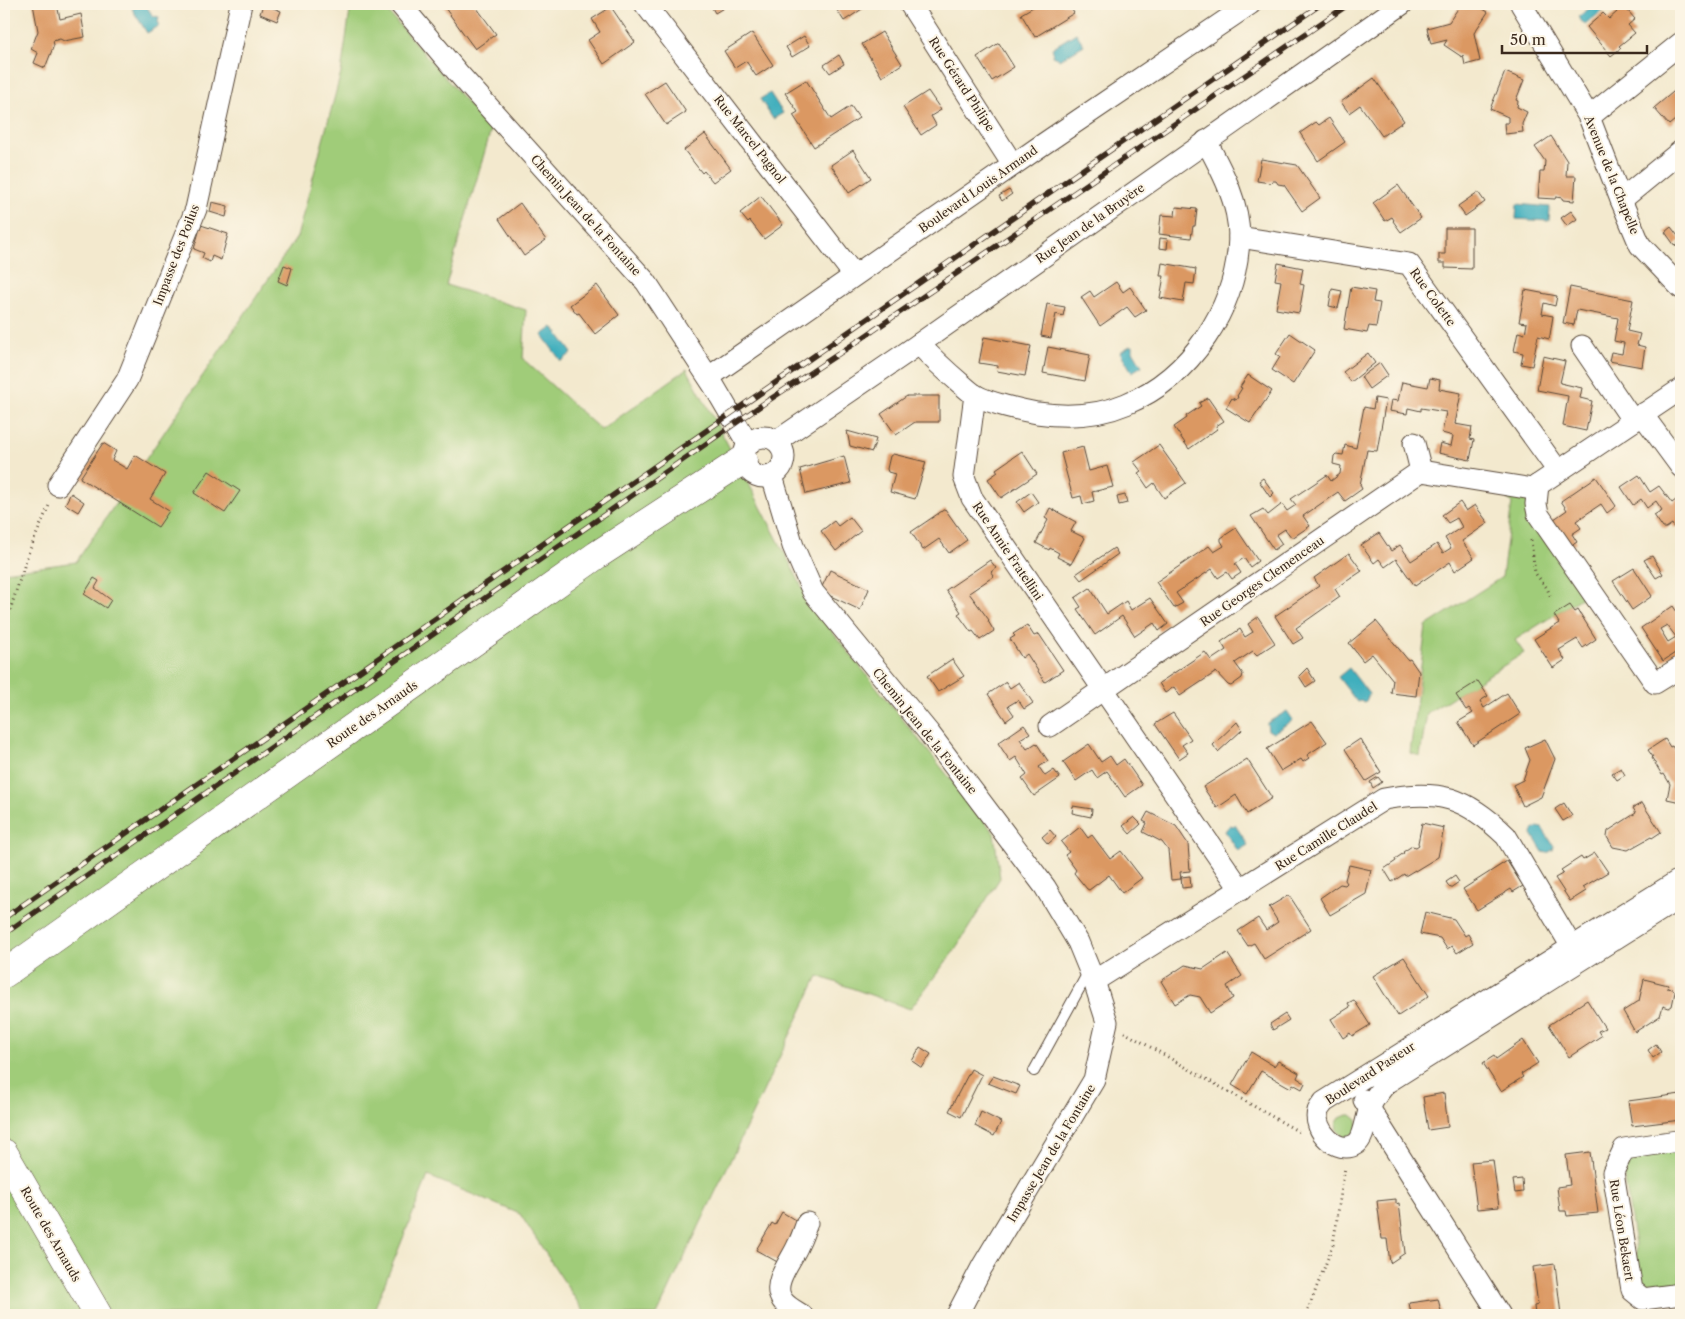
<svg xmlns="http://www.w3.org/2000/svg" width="1685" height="1319" viewBox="0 0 1685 1319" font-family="'Libre Caslon Text',serif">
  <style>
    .green { fill: #a0cc79; stroke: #6e7b4c }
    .water { fill: #40afbd; stroke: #3e6c6e }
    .building { fill: #db9862; fill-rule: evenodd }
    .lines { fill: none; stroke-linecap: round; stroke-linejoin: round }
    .lane-casing { stroke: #574738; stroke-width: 12 }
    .street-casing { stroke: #574738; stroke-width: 23 }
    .secondary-casing { stroke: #574738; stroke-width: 29 }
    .path { stroke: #574738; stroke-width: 3; stroke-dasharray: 1 4; stroke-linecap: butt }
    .lane { stroke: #fff; stroke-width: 10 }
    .street { stroke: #fff; stroke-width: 21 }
    .secondary { stroke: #fff; stroke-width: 28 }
    .rail-casing { stroke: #3b2a1e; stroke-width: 5.5 }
    .rail { stroke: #fcf5e5; stroke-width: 4; stroke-dasharray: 11; stroke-linecap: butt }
    .labels { text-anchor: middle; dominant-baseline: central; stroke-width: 4; stroke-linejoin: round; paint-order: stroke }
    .street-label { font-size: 12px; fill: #3b2a1e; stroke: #fcf5e5 }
  </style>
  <rect width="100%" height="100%" fill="#fcf5e5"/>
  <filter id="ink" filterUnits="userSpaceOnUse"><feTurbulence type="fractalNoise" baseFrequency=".02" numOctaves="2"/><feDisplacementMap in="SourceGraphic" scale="10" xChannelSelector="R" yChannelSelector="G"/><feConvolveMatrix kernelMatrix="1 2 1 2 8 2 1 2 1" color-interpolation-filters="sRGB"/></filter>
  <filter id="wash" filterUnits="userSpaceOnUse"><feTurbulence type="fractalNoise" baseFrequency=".0096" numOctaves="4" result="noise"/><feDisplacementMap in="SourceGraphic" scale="20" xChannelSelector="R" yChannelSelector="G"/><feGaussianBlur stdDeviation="1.12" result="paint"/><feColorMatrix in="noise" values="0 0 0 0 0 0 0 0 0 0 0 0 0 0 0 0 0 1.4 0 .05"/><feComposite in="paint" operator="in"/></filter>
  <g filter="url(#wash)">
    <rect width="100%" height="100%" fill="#f3e9ce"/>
    <g class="green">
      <polygon points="351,4 381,4 491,130 446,285 526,310 523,359 601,430 687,369 748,482 813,608 994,833 1000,878 954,951 910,1009 818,976 657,1315 586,1315 520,1214 428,1176 372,1315 4,1315 4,572 76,562 297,237 341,73"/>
      <polygon points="1507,497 1532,499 1587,594 1515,640 1524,653 1427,713 1420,756 1410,753 1426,626 1502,577 1512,503"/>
      <path d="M1347,1115H1351L1357,1120L1359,1130L1344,1138C1337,1132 1333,1127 1340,1118Z"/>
      <polygon points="1677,1150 1681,1153 1681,1285 1649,1289 1641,1283 1623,1167 1630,1156"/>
    </g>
    <g class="water">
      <polygon points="140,4 145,4 153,16 159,17 158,23 159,26 147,33 132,9"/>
      <polygon points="1595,4 1602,4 1603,10 1585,25 1578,17"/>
      <polygon points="1076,33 1084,45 1059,60 1058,58 1052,56 1053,51 1052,48"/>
      <polygon points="770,93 783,113 773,119 760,99"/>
      <polygon points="1517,204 1550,207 1549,221 1516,219"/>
      <polygon points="553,327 572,353 561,361 542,335"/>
      <polygon points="1130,346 1133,346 1133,351 1142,366 1132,372 1120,352"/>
      <polygon points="1349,668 1369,694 1366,701 1363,702 1360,701 1357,702 1338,677"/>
      <polygon points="1287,711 1293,720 1273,733 1268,730 1267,723"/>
      <polygon points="1230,825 1233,826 1235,825 1248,845 1238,851 1225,831"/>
      <polygon points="1538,827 1542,828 1554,846 1553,850 1547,853 1543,852 1532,834 1533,830"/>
    </g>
    <g id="blocks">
      <g class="building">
        <polygon points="33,4 57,4 60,19 81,14 85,37 64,41 60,39 53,41 54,45 45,68 34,63 38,53 31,49 38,31"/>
        <polygon points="263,4 281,11 277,21 260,14"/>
        <polygon points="442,4 474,4 496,34 475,49"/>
        <polygon points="710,4 730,4 715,13"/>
        <polygon points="833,4 863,4 865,7 844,21"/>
        <polygon points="1038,4 1068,4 1074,13 1035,37 1021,14"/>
        <polygon points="1461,4 1475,4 1488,12 1474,33 1480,61 1465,65 1463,55 1462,57 1444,45 1447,40 1431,44 1427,28 1449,22"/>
        <polygon points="1613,4 1622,4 1635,19 1628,25 1635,33 1619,46 1621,48 1611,56 1587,27 1603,13 1609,19 1617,12 1612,5"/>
        <polygon points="611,7 635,42 604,64 588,40 600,32 592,19"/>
        <polygon points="882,32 902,64 882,77 862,44"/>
        <polygon points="752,33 773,65 756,76 746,61 735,68 724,51"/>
        <polygon points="804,36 810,46 792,57 786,47"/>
        <polygon points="999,43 1014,67 992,81 977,57"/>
        <polygon points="839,55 844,64 830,73 824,65"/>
        <polygon points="1505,72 1524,80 1516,100 1518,101 1517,107 1527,112 1522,124 1523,132 1505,134 1504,123 1508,123 1508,117 1490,109"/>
        <polygon points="1374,78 1404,121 1382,136 1360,105 1349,113 1341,102"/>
        <polygon points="806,80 831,119 851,106 859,118 814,147 793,115 798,112 785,93"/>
        <polygon points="665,81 686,112 666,125 645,94"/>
        <polygon points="1679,87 1681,89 1681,115 1669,125 1654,108"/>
        <polygon points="928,91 941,110 931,116 936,125 921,135 903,107"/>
        <polygon points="1329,118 1345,142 1318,161 1300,133 1316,122 1319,125"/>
        <polygon points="705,134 731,169 713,182 704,171 702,173 684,150"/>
        <polygon points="1551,136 1567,161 1566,176 1576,176 1574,201 1563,200 1562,198 1556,197 1555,199 1538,198 1540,172 1544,172 1545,161 1535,147"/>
        <polygon points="853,150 871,178 849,193 831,165"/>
        <polygon points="1261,159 1297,165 1320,198 1302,211 1284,185 1278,184 1276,181 1273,181 1270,183 1257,181"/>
        <polygon points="1398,185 1421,218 1401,232 1393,221 1394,220 1392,217 1385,221 1373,203"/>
        <polygon points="1009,190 1012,194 1002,201 999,196"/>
        <polygon points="1478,192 1485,202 1465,216 1458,206"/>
        <polygon points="761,196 783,225 764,239 750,221 748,223 740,213"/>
        <polygon points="212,202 228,206 226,217 210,212"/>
        <polygon points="520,203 546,240 524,256 499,219"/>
        <polygon points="1176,207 1197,209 1195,226 1193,226 1191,238 1159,234 1161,215 1175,216"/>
        <polygon points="1571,211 1577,219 1567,226 1561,218"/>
        <polygon points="201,225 228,234 221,260 212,256 210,262 202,258 204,253 194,249"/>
        <polygon points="1671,227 1681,240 1675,246 1665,232"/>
        <polygon points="1445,228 1472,228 1472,269 1445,268 1445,263 1439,263 1439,254 1445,254"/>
        <polygon points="1160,238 1168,239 1167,249 1159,248"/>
        <polygon points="1162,263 1196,269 1194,284 1186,283 1183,302 1160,298 1164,276 1160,276"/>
        <polygon points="1278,263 1303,268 1300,284 1304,285 1299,313 1276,309 1281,281 1275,280"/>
        <polygon points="284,265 292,268 287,285 278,281"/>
        <polygon points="1116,282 1123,292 1130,287 1146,310 1135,317 1127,307 1100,326 1081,297 1090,291 1094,297"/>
        <polygon points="597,285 619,315 595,334 579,313 577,314 570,305"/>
        <polygon points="1351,287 1375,291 1373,302 1380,303 1376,327 1369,326 1367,333 1344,329"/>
        <polygon points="1570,287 1633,300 1627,331 1640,334 1637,345 1645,347 1642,367 1609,361 1611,352 1622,354 1624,343 1614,341 1618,318 1577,310 1574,325 1563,323"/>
        <polygon points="1332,289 1342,291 1338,308 1329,306"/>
        <polygon points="1525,290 1557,296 1555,306 1544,303 1542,314 1553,316 1550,335 1549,339 1538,336 1532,366 1521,364 1523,353 1514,351 1518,332 1525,334 1527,323 1519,322"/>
        <polygon points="1047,304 1065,307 1063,316 1056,314 1051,338 1041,336"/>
        <polygon points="1290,333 1315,350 1293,384 1272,370 1280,357 1276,354"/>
        <polygon points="984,337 1031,346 1025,376 997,371 998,366 979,363"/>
        <polygon points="1048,347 1090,355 1085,381 1043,373"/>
        <polygon points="1368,353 1375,363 1351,382 1343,372"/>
        <polygon points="1543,356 1565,361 1560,383 1582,388 1580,398 1592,401 1586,431 1563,426 1568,396 1537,390"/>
        <polygon points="1380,363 1388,375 1369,389 1361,377"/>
        <polygon points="1248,375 1272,391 1250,423 1226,408 1232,398 1236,400 1238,397 1237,396 1242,388 1240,387"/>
        <polygon points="1430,378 1440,380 1439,389 1461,393 1455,424 1472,427 1470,439 1474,440 1470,460 1438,453 1440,443 1451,446 1453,436 1442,433 1446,412 1421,408 1421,411 1408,408 1407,414 1389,411 1391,400 1398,401 1402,382 1428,387"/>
        <polygon points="907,396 939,396 939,422 915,422 896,435 881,414"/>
        <polygon points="1208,398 1224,421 1216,426 1217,429 1189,449 1174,427 1187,418 1186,416 1201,406 1199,403"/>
        <polygon points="1375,398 1386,400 1377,451 1367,450 1360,485 1362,489 1345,501 1338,492 1303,516 1310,526 1292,538 1285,529 1276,535 1282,544 1274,550 1251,516 1263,509 1268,515 1282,504 1287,511 1296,505 1291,499 1327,475 1331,481 1340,474 1341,466 1333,464 1334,456 1336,454 1343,455 1345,445 1356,448 1364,407 1373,409"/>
        <polygon points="847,431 876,439 872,452 850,446"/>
        <polygon points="103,443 116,451 112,460 127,469 135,455 165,474 150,499 169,511 158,527 80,478"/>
        <polygon points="1159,445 1186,483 1164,498 1154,483 1148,488 1138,473 1141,471 1134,462"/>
        <polygon points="1083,447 1089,471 1107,466 1113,487 1092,492 1094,501 1083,504 1081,496 1073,498 1061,453"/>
        <polygon points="1022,451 1037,474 1001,498 988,479 998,472 996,469"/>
        <polygon points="893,454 926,462 915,499 890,492 895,474 888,472 887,469 890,456"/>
        <polygon points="844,456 851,483 806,494 800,469"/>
        <polygon points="209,471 240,491 225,513 194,493"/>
        <polygon points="1639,475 1650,492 1659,486 1672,503 1681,496 1681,523 1674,528 1672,524 1666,528 1663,528 1654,515 1662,510 1656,501 1647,508 1641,499 1633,505 1621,487"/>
        <polygon points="1596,477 1616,506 1607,513 1601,504 1576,521 1581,528 1572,534 1577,542 1568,548 1550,522 1567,510 1561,501"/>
        <polygon points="1263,478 1274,493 1270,497 1259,481"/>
        <polygon points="1031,492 1038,502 1024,512 1017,502"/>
        <polygon points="71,493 84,502 78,512 65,504"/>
        <polygon points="1125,495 1127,503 1119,505 1117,497"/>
        <polygon points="1460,502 1466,511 1475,505 1488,523 1462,541 1474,558 1455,571 1450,562 1415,586 1396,559 1385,567 1379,559 1374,563 1361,545 1379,533 1391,551 1400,545 1411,561 1437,544 1443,553 1451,548 1445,538 1462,527 1457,518 1448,523 1442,515"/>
        <polygon points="1050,508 1076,522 1071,531 1085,538 1071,564 1057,557 1059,553 1050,548 1049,550 1036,543 1048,520 1045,518"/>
        <polygon points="945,509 967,540 949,553 939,539 923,550 911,532"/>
        <polygon points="850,517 861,531 836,551 821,531 834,521 838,526"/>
        <polygon points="1236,528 1258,561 1250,567 1244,558 1235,564 1241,573 1232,579 1227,572 1218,578 1212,569 1176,593 1183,603 1174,608 1156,582 1209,546 1214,552 1224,546 1221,541 1221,538"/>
        <polygon points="1114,548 1118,554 1081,580 1076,574"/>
        <polygon points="1349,553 1362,571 1335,589 1340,597 1296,628 1303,638 1293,644 1275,616 1319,586 1314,578"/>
        <polygon points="1652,556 1663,574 1656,578 1644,560"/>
        <polygon points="990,560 996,568 991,572 994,576 969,593 989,620 988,621 994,631 980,640 973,631 971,632 958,614 961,612 946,590"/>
        <polygon points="1634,568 1652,596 1632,610 1613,581"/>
        <polygon points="830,570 869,589 860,610 820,591"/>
        <polygon points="94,578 99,581 95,588 111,600 106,608 84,594"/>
        <polygon points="1090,588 1107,614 1126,601 1131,610 1150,598 1168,624 1159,631 1154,623 1135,636 1122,616 1095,635 1077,609 1081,607 1075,598"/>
        <polygon points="1570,605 1575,612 1578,610 1596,639 1583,648 1577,639 1559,650 1565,660 1553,668 1534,639 1559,623 1554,615"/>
        <path d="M1673,606L1681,618V649L1663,661L1641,628ZM1667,625L1676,637L1668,642L1660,629Z"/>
        <polygon points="1258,617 1275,643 1257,655 1253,651 1235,663 1243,674 1242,678 1231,686 1228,685 1216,672 1180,696 1174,687 1165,693 1159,683 1205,652 1211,660 1226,650 1221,642 1240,629 1245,637 1253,632 1248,624"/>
        <polygon points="1376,621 1408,660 1410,659 1419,672 1416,696 1391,693 1393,680 1372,654 1363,661 1349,643"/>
        <polygon points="1027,625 1034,636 1039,634 1063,670 1045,682 1027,654 1022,658 1010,639 1015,636 1013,634"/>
        <polygon points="952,659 964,676 938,692 927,676"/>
        <polygon points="1307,668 1315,681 1306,687 1299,676"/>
        <polygon points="1478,681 1488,696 1480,701 1484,708 1507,693 1520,714 1473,745 1458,722 1473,713 1469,708 1466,710 1456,695"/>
        <polygon points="1006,682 1010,688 1019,682 1033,703 1024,709 1018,700 1008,706 1014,715 1006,721 988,694"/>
        <polygon points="1173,713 1191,739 1182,745 1188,753 1179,759 1155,724"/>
        <polygon points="1312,721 1327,742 1307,755 1309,758 1303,762 1301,759 1281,771 1267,749"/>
        <polygon points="1237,722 1242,730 1218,752 1213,745"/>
        <polygon points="1024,725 1030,733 1020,739 1027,749 1036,743 1037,744 1048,761 1039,767 1045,776 1054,770 1060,778 1034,796 1022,779 1027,775 1016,757 1010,761 998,743"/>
        <polygon points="1360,739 1381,772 1366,781 1345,749"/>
        <polygon points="1545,739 1555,759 1541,797 1523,806 1513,785 1523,780 1530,760 1525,748"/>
        <polygon points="1665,739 1670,747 1672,746 1681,760 1681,802 1667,799 1670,784 1664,774 1662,775 1652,758 1653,757 1648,750"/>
        <polygon points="1089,744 1101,762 1110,756 1116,765 1124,759 1142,785 1125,797 1107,771 1097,778 1092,770 1076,781 1063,762"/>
        <polygon points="1247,759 1272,798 1247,814 1236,795 1217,808 1203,787"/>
        <polygon points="1621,768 1625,775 1617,780 1612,773"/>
        <polygon points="1378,777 1382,782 1373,788 1370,782"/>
        <polygon points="1564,803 1572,816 1563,821 1555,809"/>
        <polygon points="1642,803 1661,832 1652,838 1651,837 1628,850 1613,847 1607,837 1608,831 1636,813 1633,808"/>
        <polygon points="1073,806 1092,809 1091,817 1072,813"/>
        <polygon points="1148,812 1176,826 1188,844 1190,871 1180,872 1181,879 1171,880 1168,850 1162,842 1143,832 1147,823 1143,821"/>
        <polygon points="1134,817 1141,824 1130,834 1123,826"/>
        <polygon points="1422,823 1444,828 1438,857 1415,871 1415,870 1405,876 1404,874 1392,882 1384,869 1396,861 1395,859 1404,853 1403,852 1412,846 1416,847 1419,845 1418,843"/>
        <polygon points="1080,827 1088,838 1092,835 1110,859 1121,851 1142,878 1122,893 1109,875 1089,890 1087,889 1074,873 1076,870 1065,855 1069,852 1061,842"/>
        <polygon points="1050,830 1056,837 1048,844 1042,837"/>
        <polygon points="1595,853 1608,872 1583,887 1586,891 1570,901 1555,878 1564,873 1561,870 1581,857 1583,860"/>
        <polygon points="1507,861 1523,886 1513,892 1511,889 1477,910 1463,889"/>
        <polygon points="1349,865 1371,870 1366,894 1330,915 1320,898 1340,884 1345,885 1347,883 1345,880"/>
        <polygon points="1190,876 1191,887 1182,888 1181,877"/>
        <polygon points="1455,876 1459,882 1450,888 1446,882"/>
        <polygon points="1289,895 1311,929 1264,959 1254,943 1248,946 1238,931 1258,918 1266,930 1278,922 1269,907"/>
        <polygon points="1425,912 1454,919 1465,936 1468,934 1473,943 1457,953 1452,946 1447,949 1440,938 1420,934"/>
        <polygon points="1227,953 1242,976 1227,986 1233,998 1210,1013 1200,997 1190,995 1175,1004 1161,981 1185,965 1203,969"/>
        <polygon points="1404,957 1429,996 1398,1016 1373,976"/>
        <polygon points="1644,979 1668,985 1667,988 1673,989 1675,992 1672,1006 1669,1008 1663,1006 1660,1016 1635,1032 1623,1011 1639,1001"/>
        <polygon points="1354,1000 1370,1025 1352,1036 1350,1033 1343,1038 1331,1019 1350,1007 1348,1003"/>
        <polygon points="1587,1000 1605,1028 1598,1031 1601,1036 1569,1057 1549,1025"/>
        <polygon points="1285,1014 1289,1020 1273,1030 1270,1024"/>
        <polygon points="1523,1040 1538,1063 1521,1074 1523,1077 1501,1091 1483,1063 1494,1056 1496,1059"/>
        <polygon points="1656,1044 1661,1052 1653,1058 1648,1050"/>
        <polygon points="920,1047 931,1054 922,1068 912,1061"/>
        <polygon points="1251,1052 1274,1066 1278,1061 1299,1073 1297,1078 1305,1083 1302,1089 1293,1084 1291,1088 1261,1071 1247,1094 1232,1085"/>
        <polygon points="971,1069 982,1075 961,1117 949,1111"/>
        <polygon points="993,1076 1020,1086 1016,1094 988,1083"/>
        <polygon points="1444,1093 1448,1127 1428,1130 1423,1097"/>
        <polygon points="1681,1094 1681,1120 1632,1126 1628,1101"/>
        <polygon points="981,1112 1001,1122 994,1136 975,1126"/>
        <polygon points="1590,1152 1598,1213 1567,1216 1566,1211 1560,1211 1557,1187 1570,1185 1566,1155"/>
        <polygon points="1493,1160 1499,1207 1477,1209 1471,1162"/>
        <polygon points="1522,1179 1523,1192 1515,1193 1513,1180"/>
        <polygon points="1396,1199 1396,1204 1399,1203 1405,1253 1390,1263 1387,1239 1382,1239 1377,1201"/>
        <polygon points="782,1212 800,1223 781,1264 756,1250 772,1223 775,1225"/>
        <polygon points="1555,1264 1561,1315 1535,1315 1534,1306 1538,1305 1533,1267"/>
        <polygon points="1438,1299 1442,1315 1406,1315 1411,1313 1409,1303"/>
      </g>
    </g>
  </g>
  <g filter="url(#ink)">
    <use href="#blocks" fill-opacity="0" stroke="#574738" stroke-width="1"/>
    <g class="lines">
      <defs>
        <polyline id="lane" points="1034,1071 1089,971"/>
        <g id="street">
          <polyline points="400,4 458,73 646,282 714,386 748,444"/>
          <polyline points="645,4 854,275"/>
          <polyline points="910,4 1013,165"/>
          <polyline points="1521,4 1589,117 1621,200 1640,245 1681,288"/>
          <polyline points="1589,117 1681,43"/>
          <polyline points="1621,200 1681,151"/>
          <polyline points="1239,237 1409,264 1558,471"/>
          <path d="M919,344C932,358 946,371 960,383C965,387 970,392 975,395C989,403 1020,410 1037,413C1066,417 1098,416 1126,404C1191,377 1237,308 1239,237C1239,202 1222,171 1206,141"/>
          <polyline points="1582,346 1633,421"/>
          <polyline points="709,377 1039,147 1250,4"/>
          <polyline points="975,395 964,477 972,498 1241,890"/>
          <polyline points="1642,414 1681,467"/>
          <circle cx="764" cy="457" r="20"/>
          <polyline points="777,441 919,344 1402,4"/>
          <polyline points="1414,443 1421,471"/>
          <polyline points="772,476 793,546 813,592 929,733 1045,887 1078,942 1094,981 1107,1022 1094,1080 982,1267 957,1315"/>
          <polyline points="58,485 127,380 196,209 241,4"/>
          <polyline points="1538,485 1536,504 1538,514 1655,683 1681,667"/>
          <polyline points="1050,726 1421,471 1532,489 1681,389"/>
          <path d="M1681,879L1324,1102C1322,1105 1319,1108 1318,1111C1312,1130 1338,1156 1356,1144C1365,1138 1366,1116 1371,1105C1374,1097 1381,1090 1386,1083L1681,897"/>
          <path d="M1094,981L1384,799C1439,789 1466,797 1506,836L1579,959"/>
          <polyline points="1364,1100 1500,1315"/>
          <polyline points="1681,1145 1677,1141 1624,1149 1613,1172 1632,1290 1643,1299 1681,1294"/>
          <path d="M802,1315C795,1311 785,1306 781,1298C772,1282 792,1260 798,1245C802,1238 804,1230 807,1223"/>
        </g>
        <g id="secondary">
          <polyline points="4,974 597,555 743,460"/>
          <polyline points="4,1153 98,1315"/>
        </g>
      </defs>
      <use href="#lane" class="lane-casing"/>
      <use href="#street" class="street-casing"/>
      <use href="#secondary" class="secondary-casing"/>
      <g class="path">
        <polyline points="1531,540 1535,573 1547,588 1551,598"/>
        <polyline points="4,629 28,554 50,503"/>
        <polyline points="1124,1032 1301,1133"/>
        <polyline points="1306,1315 1333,1245 1345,1167"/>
      </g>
      <use href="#lane" class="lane"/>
      <use href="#street" class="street"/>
      <use href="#secondary" class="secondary"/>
      <defs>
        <g id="rail">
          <polyline points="4,918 1321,4"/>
          <polyline points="4,934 763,404 861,339 1349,4"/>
        </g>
      </defs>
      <use href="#rail" class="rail-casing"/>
      <use href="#rail" class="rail"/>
    </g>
  </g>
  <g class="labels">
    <g class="street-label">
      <text transform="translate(962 84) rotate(57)">Rue Gérard Philipe</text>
      <text transform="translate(750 139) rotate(52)">Rue Marcel Pagnol</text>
      <text transform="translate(1612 175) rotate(68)">Avenue de la Chapelle</text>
      <text transform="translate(978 189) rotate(-35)">Boulevard Louis Armand</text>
      <text transform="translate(586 215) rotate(48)">Chemin Jean de la Fontaine</text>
      <text transform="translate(1090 223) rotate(-35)">Rue Jean de la Bruyère</text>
      <text transform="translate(176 255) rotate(-69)">Impasse des Poilus</text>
      <text transform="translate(1433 297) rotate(54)">Rue Colette</text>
      <text transform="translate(1008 551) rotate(56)">Rue Annie Fratellini</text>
      <text transform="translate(1262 581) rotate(-35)">Rue Georges Clemenceau</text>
      <text transform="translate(372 714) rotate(-35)">Route des Arnauds</text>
      <text transform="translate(925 731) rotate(51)">Chemin Jean de la Fontaine</text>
      <text transform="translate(1326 836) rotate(-32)">Rue Camille Claudel</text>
      <text transform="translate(1370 1073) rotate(-33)">Boulevard Pasteur</text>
      <text transform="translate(1051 1153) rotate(-59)">Impasse Jean de la Fontaine</text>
      <text transform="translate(1622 1230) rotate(81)">Rue Léon Bekaert</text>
      <text transform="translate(51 1234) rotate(60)">Route des Arnauds</text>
    </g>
  </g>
  <rect width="1685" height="1319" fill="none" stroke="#fcf5e5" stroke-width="20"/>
  <path d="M1502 45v8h145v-8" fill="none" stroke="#3b2a1e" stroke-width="2.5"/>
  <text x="1510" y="45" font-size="15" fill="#3b2a1e" stroke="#fcf5e5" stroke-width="4" paint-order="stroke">50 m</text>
</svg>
